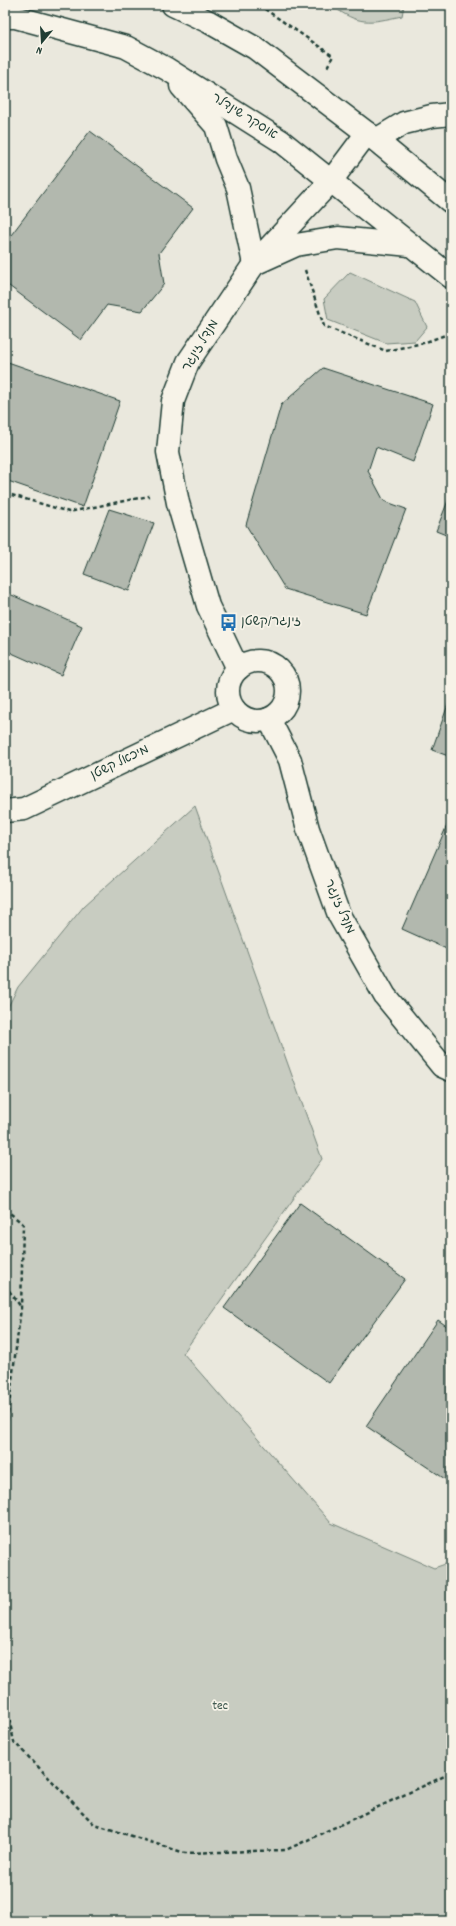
<svg xmlns="http://www.w3.org/2000/svg" width="456" height="1926" viewBox="0 0 456 1926" font-family="Dekko,'Playpen Sans Hebrew',sans-serif">
  <style>
    .green { fill: #c8ccc1; stroke: #74847a }
    .building { fill: #b2b8ae; stroke: #1f3d34 }
    .lines { fill: none; stroke-linecap: round; stroke-linejoin: round }
    .minor-casing { stroke: #1f3d34; stroke-width: 25 }
    .primary-casing { stroke: #1f3d34; stroke-width: 25 }
    .path { stroke: #1f3d34; stroke-width: 2.5; stroke-dasharray: 4 3; stroke-linecap: butt }
    .minor { stroke: #f7f3e8; stroke-width: 22 }
    .primary { stroke: #f7f3e8; stroke-width: 22 }
    .labels { text-anchor: middle; dominant-baseline: central; stroke-width: 3.5; stroke-linejoin: round; paint-order: stroke }
    .street-label { font-size: 13px; fill: #1f3d34; stroke: #f7f3e8 }
    .poi-label { font-size: 13px; fill: #1f3d34; stroke: #f7f3e8; text-anchor: start }
    .park-label { font-size: 13px; fill: #415a50; stroke: #f7f3e8 }
  </style>
  <rect width="100%" height="100%" fill="#eae8dd"/>
  <filter id="ink" filterUnits="userSpaceOnUse"><feTurbulence type="fractalNoise" baseFrequency=".025" numOctaves="2"/><feDisplacementMap in="SourceGraphic" scale="8" xChannelSelector="R" yChannelSelector="G"/><feConvolveMatrix kernelMatrix="1 2 1 2 8 2 1 2 1" color-interpolation-filters="sRGB"/></filter>
  <g filter="url(#ink)">
    <g class="green">
      <path d="M331,5H404L402,16C369,23 359,26 331,5Z"/>
      <polygon points="350,272 415,302 427,327 415,341 386,343 328,320 324,299"/>
      <polygon points="195,806 322,1159 183,1353 331,1523 434,1568 451,1562 451,1921 5,1921 5,1013 18,987 84,906"/>
    </g>
    <g class="building">
      <polygon points="90,131 193,208 159,253 164,284 142,311 107,305 81,340 5,283 5,243"/>
      <polygon points="5,361 120,401 83,507 5,480"/>
      <polygon points="323,368 433,404 413,462 376,447 368,471 384,501 406,509 366,614 285,589 246,525 281,405"/>
      <polygon points="451,493 451,537 436,531"/>
      <polygon points="109,509 154,523 129,591 84,574"/>
      <polygon points="5,592 82,626 61,675 5,650"/>
      <polygon points="451,696 451,757 432,750"/>
      <polygon points="448,823 451,825 451,951 402,929"/>
      <polygon points="300,1203 405,1279 329,1383 224,1308"/>
      <polygon points="438,1320 451,1329 451,1483 366,1426"/>
    </g>
    <g class="lines">
      <defs>
        <g id="minor">
          <circle cx="258" cy="691" r="30"/>
          <polyline points="238,669 208,606 178,503 168,452 173,401 188,362 254,264 331,181 367,133 376,140 404,123 432,116 451,114"/>
          <polyline points="269,719 290,760 308,829 339,915 385,996 442,1066 451,1070"/>
          <polyline points="5,811 24,809 234,709"/>
        </g>
        <g id="primary">
          <polyline points="173,5 209,22 255,48 367,133 451,202"/>
          <polyline points="5,17 15,17 126,47 167,69 281,141 451,277"/>
          <polyline points="181,86 216,126 226,159 238,188 254,264 296,245 338,238 410,245"/>
        </g>
      </defs>
      <use href="#minor" class="minor-casing"/>
      <use href="#primary" class="primary-casing"/>
      <g class="path">
        <polyline points="259,5 333,56 326,69"/>
        <polyline points="305,270 324,326 386,351 423,343 451,333"/>
        <polyline points="5,493 69,512 149,496"/>
        <polyline points="5,1209 23,1224 21,1308 5,1437"/>
        <polyline points="5,1285 21,1307"/>
        <polyline points="5,1699 14,1742 94,1824 185,1853 286,1850 451,1773"/>
      </g>
      <use href="#minor" class="minor"/>
      <use href="#primary" class="primary"/>
    </g>
  </g>
  <defs>
    <symbol id="bus-bare" viewBox="-9 -9 18 18"><path d="M-5-6H5V4H4V6H2V4H-2V6H-4V4H-5ZM-3.5-4V0h7V-4ZM-3.5 1.2v1.5H-2V1.2ZM2 1.2v1.5H3.5V1.2Z" fill="#1f6fb2" stroke="#f7f3e8" stroke-width="2.5" paint-order="stroke"/></symbol>
  </defs>
  <g fill-rule="evenodd">
    <use href="#bus-bare" x="216" y="610" width="25" height="25"/>
  </g>
  <g class="labels">
    <g class="street-label">
      <text transform="translate(244 117) rotate(32)">אוסקר שינדלר</text>
      <text transform="translate(201 346) rotate(-59)">מנדל זינגר</text>
      <text transform="translate(120 763) rotate(-26)">מיכאל קשטן</text>
      <text transform="translate(339 907) rotate(66)">מנדל זינגר</text>
    </g>
    <g class="poi-label">
      <text x="241" y="622">זינגר/קשטן</text>
    </g>
    <g class="park-label">
      <text x="220" y="1706">tec</text>
    </g>
  </g>
  <rect width="456" height="1926" fill="none" stroke="#f7f3e8" stroke-width="20"/>
  <rect x="10" y="10" width="436" height="1906" fill="none" stroke="#1f3d34" stroke-width="1.5" filter="url(#ink)"/>
  <g transform="translate(42 42) rotate(198)" stroke="#f7f3e8" stroke-width="3" paint-order="stroke">
  <path d="M0-3L7 15L0 10L-7 15Z" fill="#1f3d34"/>
  <text y="-6" font-size="11" font-weight="bold" text-anchor="middle" fill="#1f3d34">N</text>
  </g>
</svg>
